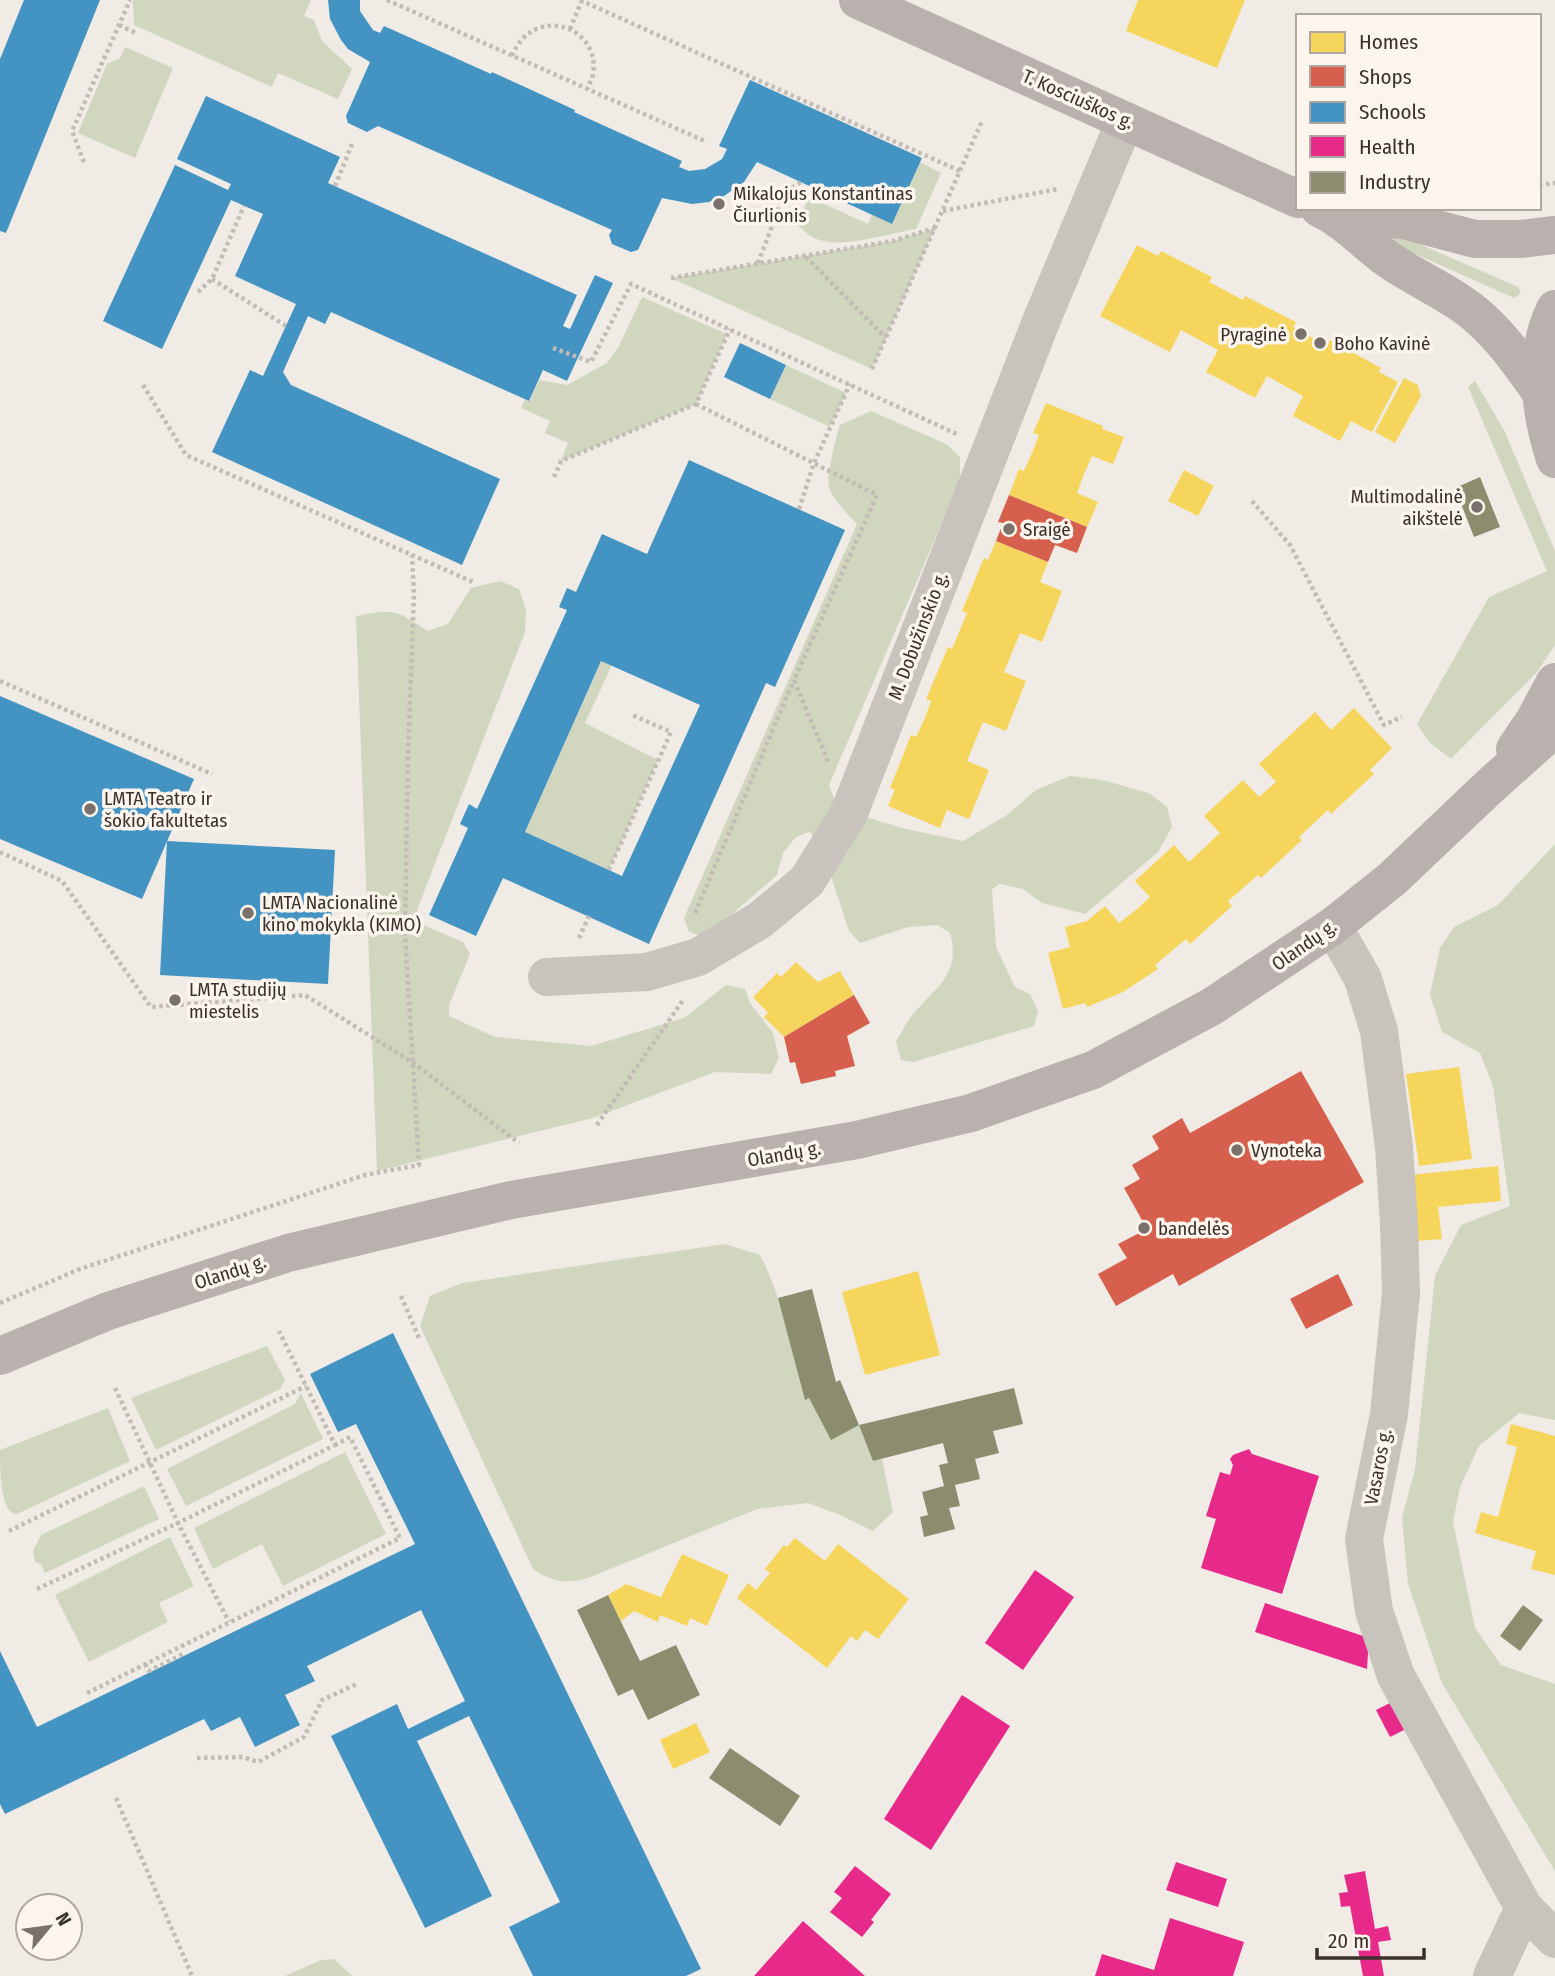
<svg xmlns="http://www.w3.org/2000/svg" width="1555" height="1976" viewBox="0 0 1555 1976" font-family="'Fira Sans Condensed',sans-serif">
  <style>
    .green { fill: #d1d6bf }
    .homes { fill: #f6d55c }
    .shops { fill: #d6604d }
    .schools { fill: #4393c3; fill-rule: evenodd }
    .health { fill: #e7298a }
    .industry { fill: #8c8c6e }
    .lines { fill: none; stroke-linecap: round; stroke-linejoin: round }
    .path { stroke: #c2bbb6; stroke-width: 4.5; stroke-dasharray: 3.5 3.5; stroke-linecap: butt }
    .street { stroke: #c9c3be; stroke-width: 38 }
    .primary { stroke: #b8b1ad; stroke-width: 38 }
    .poi-dot { fill: #7a716c; stroke: #fbf5ee; stroke-width: 2.5 }
    .labels { text-anchor: middle; dominant-baseline: central; stroke-width: 7; stroke-linejoin: round; paint-order: stroke }
    .street-label { font-size: 19px; fill: #3b302b; stroke: #fbf5ee }
    .poi-label { font-size: 19px; fill: #3b302b; stroke: #fbf5ee; text-anchor: start }
  </style>
  <rect width="100%" height="100%" fill="#f0ebe5"/>
  <g class="green">
    <polygon points="133,0 311,0 304,16 314,20 322,41 352,69 338,99 278,73 272,87 134,25"/>
    <polygon points="125,47 173,68 135,158 78,133 107,64 120,58"/>
    <path d="M920,162L941,173L916,229C891,233 848,247 824,241C812,239 805,232 797,224L809,197L868,224L872,215L892,224Z"/>
    <polygon points="935,228 872,369 671,278 893,241"/>
    <polygon points="1399,235 1518,287 1521,291 1518,296 1514,298 1393,244 1395,236"/>
    <polygon points="642,297 727,334 696,404 561,461 568,443 545,433 550,421 521,408 525,400 530,401 539,380 567,385 607,363 619,346"/>
    <polygon points="786,365 846,393 830,427 770,399"/>
    <polygon points="1475,381 1505,432 1555,551 1555,645 1537,672 1451,759 1429,742 1417,724 1489,597 1547,571 1468,387"/>
    <path d="M871,411L946,444L960,457V481L829,785L838,809L906,829L963,841L1007,815L1036,790L1070,776L1102,780L1149,793L1167,807L1172,827L1158,852L1085,914L1042,903L1023,889L1000,884L992,889L996,947L1015,987L1030,994L1038,1011L1034,1026L913,1062L901,1060L896,1041C901,1034 905,1025 910,1018C933,988 962,977 950,933L938,925L908,927L860,943L849,931L819,840L809,832L796,837L783,853L777,875L706,937L689,932L684,918L857,524C849,516 832,498 829,487C826,475 836,438 840,425Z"/>
    <path d="M500,581L519,589L526,609L525,632L417,910L423,925L463,942L470,954L449,1005V1016L495,1037L591,1046L684,1018L726,985L745,989L750,1003L773,1033L779,1058L771,1074L715,1072L593,1118L377,1171L356,616C395,609 396,610 428,631L448,624L471,588Z"/>
    <polygon points="601,661 612,665 585,723 658,760 609,870 525,832"/>
    <polygon points="1555,844 1555,1420 1519,1413 1479,1446 1460,1487 1453,1522 1475,1628 1501,1665 1555,1684 1555,1871 1442,1683 1408,1584 1402,1517 1415,1469 1435,1276 1461,1225 1510,1206 1493,1086 1480,1053 1442,1032 1430,995 1440,948 1454,927 1498,905"/>
    <path d="M725,1244L760,1255C783,1299 792,1351 805,1399L809,1398L831,1439L859,1425L873,1460L882,1459L893,1512L873,1531L840,1515L808,1503L757,1509L588,1578C564,1584 554,1583 533,1569L420,1326L430,1296L462,1283Z"/>
    <polygon points="267,1346 285,1380 280,1389 156,1450 131,1398"/>
    <polygon points="301,1393 323,1439 186,1506 167,1469 295,1404"/>
    <path d="M108,1408L130,1461L17,1514C0,1515 0,1467 0,1450Z"/>
    <polygon points="345,1452 386,1534 283,1586 262,1544 213,1569 194,1528"/>
    <polygon points="144,1486 159,1519 45,1573 41,1564 35,1562 33,1551 41,1535"/>
    <polygon points="170,1537 194,1586 159,1603 168,1622 89,1662 55,1595"/>
    <polygon points="334,1959 352,1976 285,1976 321,1960"/>
  </g>
  <g class="homes">
    <polygon points="1138,0 1245,0 1217,68 1126,31"/>
    <polygon points="1137,245 1158,256 1161,251 1212,277 1209,282 1243,300 1245,296 1296,322 1293,327 1311,337 1328,345 1330,340 1381,368 1379,372 1398,382 1372,432 1351,421 1340,441 1293,416 1303,396 1267,376 1255,398 1206,372 1218,350 1181,330 1170,352 1100,316"/>
    <polygon points="1404,378 1418,385 1421,396 1395,443 1375,432"/>
    <polygon points="1046,403 1103,426 1102,429 1124,437 1113,464 1092,456 1084,474 1077,493 1098,502 1087,527 1009,495 1019,469 1024,471 1032,453 1039,435 1033,433"/>
    <polygon points="1184,470 1214,486 1198,516 1168,501"/>
    <polygon points="996,541 1048,562 1040,582 1062,591 1042,642 1020,633 1004,672 1026,681 1006,731 983,722 967,761 989,770 969,819 947,810 940,828 888,806 895,790 890,788 911,735 916,737 925,718 931,701 926,699 948,647 952,649 967,613 962,611 984,558 988,560"/>
    <polygon points="1354,708 1392,748 1370,770 1374,774 1331,814 1328,810 1299,837 1302,840 1261,878 1258,875 1228,901 1232,906 1190,944 1186,939 1155,965 1158,969 1123,992 1087,1007 1085,1003 1063,1009 1048,953 1070,947 1065,927 1087,921 1105,906 1119,923 1136,910 1150,897 1135,881 1174,845 1189,862 1220,833 1204,816 1243,780 1259,797 1276,782 1259,764 1315,712 1331,730"/>
    <polygon points="796,962 818,982 840,971 854,995 784,1037 764,1017 768,1013 753,997 777,973 781,977"/>
    <polygon points="1459,1067 1472,1159 1419,1166 1406,1074"/>
    <polygon points="1498,1166 1501,1201 1438,1207 1442,1239 1416,1241 1409,1175"/>
    <polygon points="918,1271 940,1355 865,1375 842,1292"/>
    <polygon points="1511,1424 1555,1436 1555,1575 1531,1569 1536,1551 1475,1533 1481,1512 1498,1517 1517,1447 1506,1444"/>
    <polygon points="795,1538 825,1561 838,1544 909,1599 878,1639 865,1630 857,1641 851,1636 827,1668 737,1598 748,1583 756,1590 770,1573 765,1569 784,1545 787,1547"/>
    <polygon points="682,1554 729,1575 707,1626 690,1618 687,1626 660,1615 658,1622 634,1611 621,1621 608,1595 626,1584 661,1597"/>
    <polygon points="696,1723 710,1752 673,1769 660,1740"/>
  </g>
  <g class="shops">
    <polygon points="1009,495 1087,527 1077,553 1055,545 1048,562 996,541 1003,523 998,522"/>
    <polygon points="854,995 870,1023 847,1036 855,1066 835,1071 836,1076 801,1084 795,1062 790,1063 784,1037"/>
    <polygon points="1301,1071 1364,1182 1179,1286 1173,1274 1116,1306 1098,1274 1127,1258 1118,1244 1147,1229 1124,1188 1140,1179 1132,1165 1159,1149 1152,1136 1182,1118 1190,1133"/>
    <polygon points="1338,1274 1353,1305 1306,1329 1290,1299"/>
  </g>
  <g class="schools">
    <polygon points="24,0 100,0 6,233 0,231 0,59"/>
    <polygon points="328,0 360,0 360,11 373,30 380,33 384,26 491,74 492,72 575,110 574,112 682,161 679,167 689,171 705,169 722,159 727,149 719,146 750,80 922,158 892,224 757,162 744,182 724,196 709,202 692,204 662,198 638,250 631,252 612,244 609,235 612,230 378,126 367,132 348,123 346,116 370,62 348,49 341,40 330,19"/>
    <polygon points="206,96 340,157 328,183 577,295 563,326 570,329 595,275 613,283 567,381 543,370 529,401 331,312 325,324 308,316 283,372 291,385 500,479 462,565 212,452 250,370 263,376 296,304 235,276 263,214 231,200 162,349 103,321 175,165 228,190 231,184 177,159"/>
    <polygon points="740,343 786,365 770,399 724,377"/>
    <path d="M689,460L845,530L775,687L766,683L649,944L503,878L476,936L429,915L468,828L460,824L469,804L477,809L567,610L559,607L567,588L576,592L602,534L647,554ZM601,661L700,705L622,876L525,832Z"/>
    <polygon points="0,696 194,779 142,899 0,839"/>
    <polygon points="167,841 335,850 328,984 160,975"/>
    <polygon points="393,1333 701,1969 686,1976 533,1976 509,1927 560,1902 469,1716 417,1741 492,1896 425,1928 331,1736 397,1704 408,1729 465,1701 421,1610 307,1666 315,1681 285,1695 300,1725 255,1747 240,1717 211,1731 204,1719 5,1814 0,1804 0,1651 37,1727 415,1544 356,1424 338,1432 310,1374"/>
  </g>
  <g class="health">
    <polygon points="1249,1449 1252,1454 1319,1476 1282,1594 1201,1568 1216,1519 1206,1516 1220,1472 1230,1475 1233,1465 1230,1459 1233,1455"/>
    <polygon points="1035,1570 1074,1597 1023,1670 985,1643"/>
    <polygon points="1265,1603 1369,1638 1367,1669 1255,1632"/>
    <polygon points="962,1695 1010,1726 931,1850 884,1819"/>
    <polygon points="1400,1698 1414,1725 1390,1737 1376,1710"/>
    <polygon points="1176,1862 1227,1879 1218,1907 1166,1890"/>
    <polygon points="855,1866 891,1894 871,1920 874,1922 862,1937 830,1912 842,1898 834,1892"/>
    <polygon points="1365,1871 1375,1929 1388,1926 1391,1940 1378,1942 1384,1976 1363,1976 1350,1906 1341,1907 1339,1893 1348,1892 1344,1875"/>
    <polygon points="1170,1918 1244,1942 1233,1976 1095,1976 1102,1954 1154,1970"/>
    <polygon points="803,1921 865,1976 754,1976"/>
  </g>
  <g class="industry">
    <polygon points="1480,477 1500,527 1474,537 1455,488"/>
    <polygon points="812,1289 836,1382 840,1380 859,1425 831,1440 809,1398 805,1400 778,1298"/>
    <polygon points="1014,1388 1023,1424 993,1431 999,1453 975,1459 980,1479 955,1485 960,1506 949,1508 955,1529 924,1537 920,1517 928,1515 922,1492 944,1486 939,1465 948,1463 943,1443 873,1461 859,1425"/>
    <polygon points="608,1595 640,1661 676,1645 700,1695 648,1720 633,1689 618,1696 577,1610"/>
    <polygon points="1523,1605 1543,1620 1520,1651 1500,1636"/>
    <polygon points="730,1748 800,1796 780,1826 709,1778"/>
  </g>
  <g class="lines">
    <g class="path">
      <polyline points="387,0 707,142"/>
      <polyline points="580,0 960,171"/>
      <polyline points="119,25 138,34"/>
      <polyline points="570,29 582,0"/>
      <path d="M512,56C533,3 601,26 593,74C592,79 589,84 588,89"/>
      <polyline points="84,162 72,131 130,0"/>
      <polyline points="1539,185 1555,183"/>
      <polyline points="335,186 352,144"/>
      <polyline points="943,211 1058,189"/>
      <polyline points="806,257 886,338"/>
      <polyline points="758,263 785,192 801,182"/>
      <polyline points="671,278 893,241 935,228"/>
      <polyline points="212,279 286,326"/>
      <polyline points="198,292 212,279 244,206"/>
      <polyline points="553,348 591,362 631,284 959,435"/>
      <polyline points="872,369 982,121"/>
      <polyline points="143,385 186,455 473,582"/>
      <polyline points="696,404 877,495 794,680 829,764"/>
      <polyline points="554,477 561,461 696,404 730,329"/>
      <polyline points="1252,501 1290,545 1384,725 1402,717"/>
      <polyline points="799,509 814,463 850,384"/>
      <polyline points="0,681 212,774"/>
      <polyline points="0,852 62,881 151,1007 305,995 412,1062 519,1143"/>
      <polyline points="609,870 671,732 632,715"/>
      <polyline points="695,913 794,680"/>
      <polyline points="579,938 589,916"/>
      <polyline points="597,1125 683,1000"/>
      <polyline points="401,1296 419,1338"/>
      <polyline points="0,1303 80,1269 365,1175 419,1165 405,934 408,754 414,593 412,555"/>
      <polyline points="115,1388 178,1523 229,1622"/>
      <polyline points="9,1531 306,1386"/>
      <polyline points="37,1589 178,1523 335,1445 279,1331"/>
      <polyline points="145,1664 149,1671 185,1653"/>
      <polyline points="87,1693 400,1538 350,1437 335,1445"/>
      <polyline points="197,1758 243,1757 258,1762 304,1737 322,1700 357,1684"/>
      <polyline points="116,1798 192,1976"/>
    </g>
    <g class="street">
      <polyline points="1333,926 1363,979 1379,1031 1394,1147 1399,1223 1401,1293 1389,1414 1364,1539 1374,1611 1396,1676 1524,1908 1492,1976"/>
      <polyline points="547,977 647,972 698,957 760,920 807,881 849,813 1042,319 1125,121"/>
      <polyline points="1524,1908 1555,1939"/>
    </g>
    <g class="primary">
      <polyline points="858,0 1298,199"/>
      <path d="M1319,208C1349,222 1365,244 1392,262C1422,282 1456,296 1482,320C1505,341 1522,366 1540,391"/>
      <polyline points="1338,217 1403,220 1475,239 1520,239 1555,235"/>
      <path d="M1555,309C1532,356 1540,412 1555,459"/>
      <polyline points="1515,749 1534,721 1555,682"/>
      <polyline points="0,1356 108,1311 288,1253 511,1200 857,1140 971,1113 1093,1070 1211,1007 1333,926 1392,879 1490,786 1555,728"/>
    </g>
  </g>
  <g class="poi-dot">
    <circle cx="719" cy="204" r="7"/>
    <circle cx="1301" cy="334" r="7"/>
    <circle cx="1320" cy="343" r="7"/>
    <circle cx="1477" cy="507" r="7"/>
    <circle cx="1009" cy="529" r="7"/>
    <circle cx="90" cy="809" r="7"/>
    <circle cx="248" cy="913" r="7"/>
    <circle cx="175" cy="1000" r="7"/>
    <circle cx="1237" cy="1150" r="7"/>
    <circle cx="1144" cy="1228" r="7"/>
  </g>
  <g class="labels">
    <g class="street-label">
      <text transform="translate(1078 99) rotate(24)">T. Kosciuškos g.</text>
      <text transform="translate(918 636) rotate(-69)">M. Dobužinskio g.</text>
      <text transform="translate(1304 945) rotate(-35)">Olandų g.</text>
      <text transform="translate(784 1154) rotate(-10)">Olandų g.</text>
      <text transform="translate(230 1272) rotate(-18)">Olandų g.</text>
      <text transform="translate(1378 1467) rotate(-79)">Vasaros g.</text>
    </g>
    <g class="poi-label">
      <text x="733" y="193">Mikalojus Konstantinas<tspan x="733" dy="22">Čiurlionis</tspan></text>
      <text x="1287" y="334" text-anchor="end">Pyraginė</text>
      <text x="1334" y="343">Boho Kavinė</text>
      <text x="1463" y="496" text-anchor="end">Multimodalinė<tspan x="1463" dy="22">aikštelė</tspan></text>
      <text x="1023" y="529">Sraigė</text>
      <text x="104" y="798">LMTA Teatro ir<tspan x="104" dy="22">šokio fakultetas</tspan></text>
      <text x="262" y="902">LMTA Nacionalinė<tspan x="262" dy="22">kino mokykla (KIMO)</tspan></text>
      <text x="189" y="989">LMTA studijų<tspan x="189" dy="22">miestelis</tspan></text>
      <text x="1251" y="1150">Vynoteka</text>
      <text x="1158" y="1228">bandelės</text>
    </g>
  </g>
  <rect x="1296" y="14" width="245" height="196" fill="#fbf5ee" stroke="#aea6a0" stroke-width="2"/>
  <rect x="1310" y="32" width="35" height="21" fill="#f6d55c" stroke="#aea6a0" stroke-width="2"/>
  <text x="1359" y="49" font-size="21" fill="#3b302b">Homes</text>
  <rect x="1310" y="66" width="35" height="21" fill="#d6604d" stroke="#aea6a0" stroke-width="2"/>
  <text x="1359" y="84" font-size="21" fill="#3b302b">Shops</text>
  <rect x="1310" y="102" width="35" height="21" fill="#4393c3" stroke="#aea6a0" stroke-width="2"/>
  <text x="1359" y="119" font-size="21" fill="#3b302b">Schools</text>
  <rect x="1310" y="136" width="35" height="21" fill="#e7298a" stroke="#aea6a0" stroke-width="2"/>
  <text x="1359" y="154" font-size="21" fill="#3b302b">Health</text>
  <rect x="1310" y="172" width="35" height="21" fill="#8c8c6e" stroke="#aea6a0" stroke-width="2"/>
  <text x="1359" y="189" font-size="21" fill="#3b302b">Industry</text>
  <g transform="translate(49 1927) rotate(61)"><circle r="33" fill="#fbf5ee" stroke="#aea6a0" stroke-width="2"/>
  <path d="M0-5L12 26L0 18L-12 26Z" fill="#7a716c"/>
  <text y="-10" font-size="19" font-weight="bold" text-anchor="middle" fill="#3b302b">N</text>
  </g>
  <path d="M1317 1948v10h107v-10" fill="none" stroke="#3b302b" stroke-width="3.5"/>
  <text x="1328" y="1948" font-size="21" fill="#3b302b" stroke="#fbf5ee" stroke-width="5" paint-order="stroke">20 m</text>
</svg>
